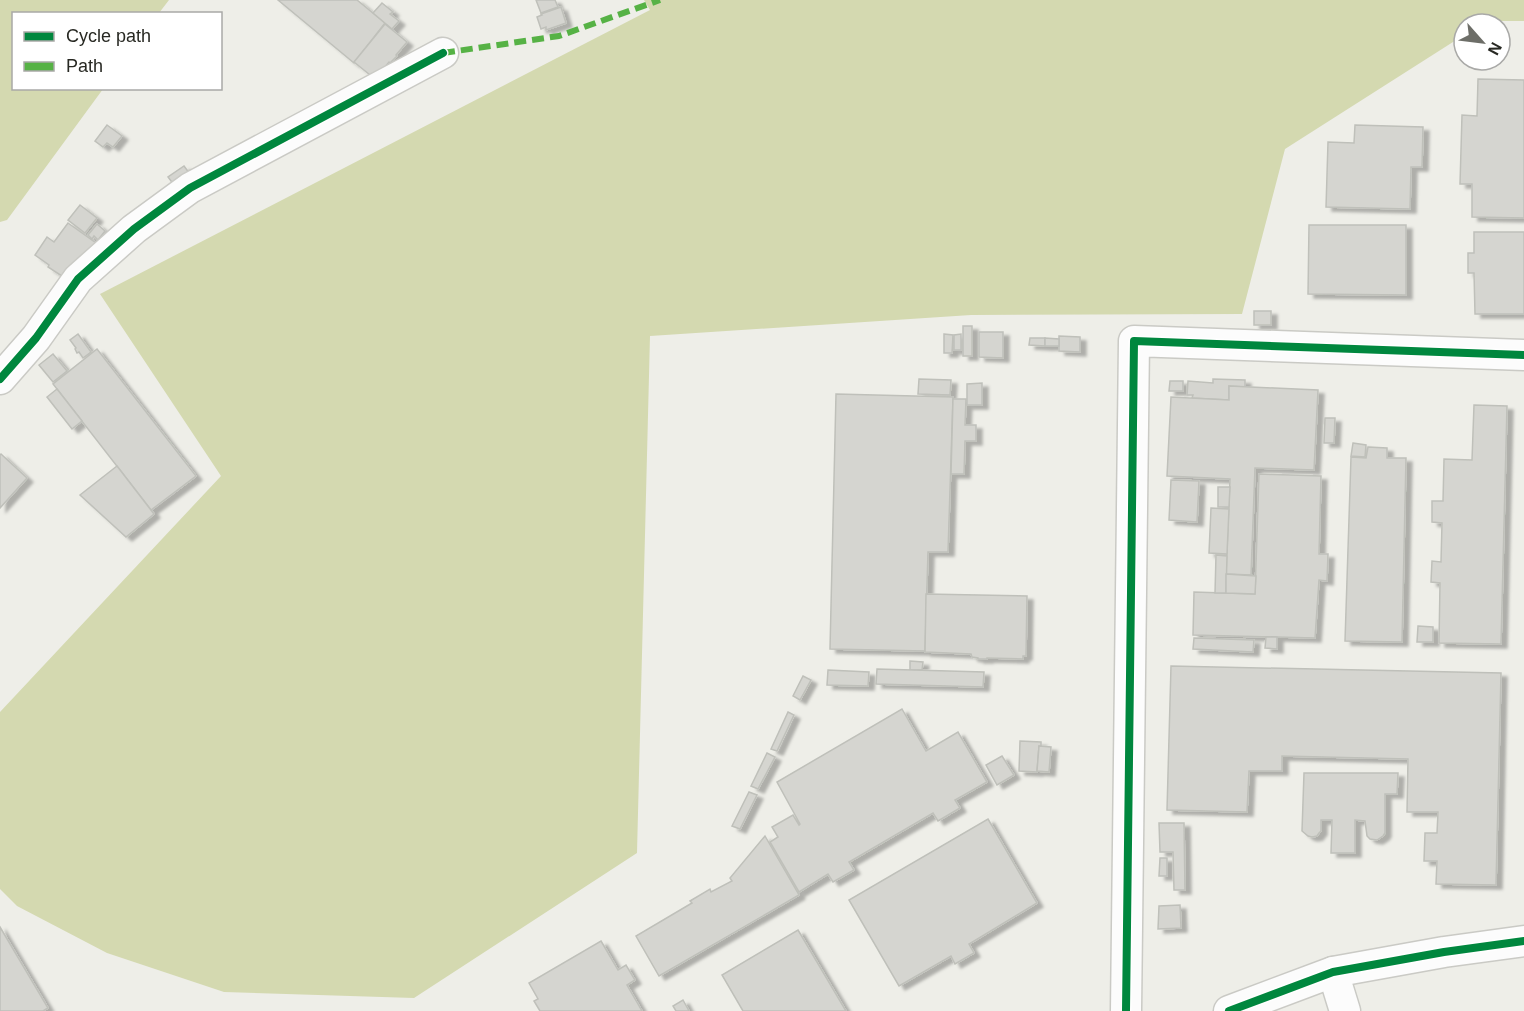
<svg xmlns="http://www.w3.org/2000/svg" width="1524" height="1011" viewBox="0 0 1524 1011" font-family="Helvetica,sans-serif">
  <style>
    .forest { fill: #d4d9b0 }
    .building { fill: #d5d5d0; stroke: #bfc0ba; stroke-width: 1.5; filter: url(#shadow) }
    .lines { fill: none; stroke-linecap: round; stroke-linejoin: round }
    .minor-casing { stroke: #cacac5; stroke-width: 33 }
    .minor { stroke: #fcfcfc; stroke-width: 30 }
    .quiet { stroke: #56b245; stroke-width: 6; stroke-dasharray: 12 6; stroke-linecap: butt }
    .cycleway-casing { stroke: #fff; stroke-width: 11 }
    .cycleway { stroke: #00873e; stroke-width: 8 }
  </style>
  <defs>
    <filter id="shadow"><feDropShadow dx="6" dy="4" stdDeviation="1.5" flood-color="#0004"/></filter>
  </defs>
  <rect width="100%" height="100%" fill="#eeeee8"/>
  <g class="forest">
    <polygon points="0,0 169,0 159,13 14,14 14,88 103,89 7,220 0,222"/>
    <polygon points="644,0 1524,0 1524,21 1486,21 1482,24 1464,24 1464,35 1285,149 1242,314 971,315 650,336 637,853 414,998 224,992 107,953 17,906 0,889 0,712 221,476 100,294 650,10"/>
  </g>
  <g class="building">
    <polygon points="278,0 357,0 385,23 354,63"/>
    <polygon points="536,0 555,0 558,7 541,13"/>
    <polygon points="382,3 393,12 390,14 399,21 392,29 373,13"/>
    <polygon points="561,7 566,23 546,30 546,27 541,29 537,17 542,15 541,14"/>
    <polygon points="385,24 407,42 396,55 397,56 390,63 389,62 375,79 354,62"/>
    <polygon points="1478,79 1524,80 1524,218 1472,217 1472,184 1460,184 1462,115 1477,116"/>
    <polygon points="107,125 122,136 113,147 107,143 103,147 95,141"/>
    <polygon points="1355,125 1423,127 1422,167 1411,167 1410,209 1326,207 1328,142 1354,143"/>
    <polygon points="184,166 190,174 174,185 168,177"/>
    <polygon points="80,205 97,218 85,233 68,220"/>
    <polygon points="68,223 96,243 68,280 48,267 49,265 35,255 47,237 54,242"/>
    <polygon points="97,224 105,231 98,240 94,236 92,239 88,235"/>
    <polygon points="1309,225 1406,225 1406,295 1308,294"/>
    <polygon points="1474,232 1524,232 1524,314 1475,314 1474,273 1468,273 1468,253 1474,253"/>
    <rect x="1254" y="311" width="17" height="14"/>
    <rect x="963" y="326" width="9" height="30"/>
    <polygon points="979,332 1003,332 1003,358 979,357"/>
    <polygon points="78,334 91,352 83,358 79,352 77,353 75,349 76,348 70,340"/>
    <polygon points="944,334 953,335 952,353 944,353"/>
    <polygon points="961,334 961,350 954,350 954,335"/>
    <polygon points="1059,336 1080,337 1080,352 1059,351"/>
    <polygon points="1030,338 1045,338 1045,346 1029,345"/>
    <polygon points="1045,338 1059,339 1059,346 1045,346"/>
    <polygon points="97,349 196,476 151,510 53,384"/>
    <polygon points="53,354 67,371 53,382 39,365"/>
    <polygon points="919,379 951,380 950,395 918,394"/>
    <polygon points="1213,379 1245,380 1245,387 1229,386 1229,400 1192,398 1193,395 1187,395 1188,381 1213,383"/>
    <polygon points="1170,381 1183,381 1183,391 1169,391"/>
    <polygon points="982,383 982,405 967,405 967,384"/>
    <polygon points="1229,386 1318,390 1314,470 1255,468 1251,575 1226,574 1230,479 1167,476 1171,397 1229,400"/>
    <polygon points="57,389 82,421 72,429 47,397"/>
    <polygon points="836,394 953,397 948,552 928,552 925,651 830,649"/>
    <polygon points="953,399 966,399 965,425 976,425 976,441 965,441 964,474 951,474"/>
    <polygon points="1474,405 1507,406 1501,644 1439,643 1440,583 1431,582 1432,561 1441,562 1442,523 1432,522 1432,501 1443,501 1444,459 1472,460"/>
    <polygon points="1325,418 1335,418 1334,443 1324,443"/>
    <polygon points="1353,443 1366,445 1365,457 1351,456"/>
    <polygon points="1368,447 1387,448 1387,458 1406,458 1402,642 1345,641 1351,457 1366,458"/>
    <polygon points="1,454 27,478 0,508 0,455"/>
    <polygon points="117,466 154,514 126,537 80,495"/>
    <polygon points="1259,474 1321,476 1319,554 1328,554 1327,581 1319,580 1315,638 1193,635 1194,592 1255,594"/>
    <polygon points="1171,480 1199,481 1197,522 1169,520"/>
    <polygon points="1218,487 1230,487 1229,507 1218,507"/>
    <polygon points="1211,508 1229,509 1227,554 1209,553"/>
    <polygon points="1216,555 1227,556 1226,593 1215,593"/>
    <polygon points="1226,574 1256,576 1255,594 1226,593"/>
    <polygon points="926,594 1027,596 1026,656 1023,656 1023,659 987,658 987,659 978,659 978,658 972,657 971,654 925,652"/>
    <polygon points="1418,626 1433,627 1433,642 1417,642"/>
    <polygon points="1266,637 1277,637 1277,649 1265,648"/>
    <polygon points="1194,638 1254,640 1253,652 1193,649"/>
    <polygon points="910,661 923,662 922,670 910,670"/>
    <polygon points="1171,666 1501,673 1496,885 1436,884 1437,861 1424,861 1425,833 1437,833 1438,812 1407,812 1408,759 1282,756 1282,771 1249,771 1247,812 1167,810"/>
    <polygon points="877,669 984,672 983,687 876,684"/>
    <polygon points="828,670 869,672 868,686 827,685"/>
    <polygon points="803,676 811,680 800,700 793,696"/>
    <polygon points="902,709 926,751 958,732 987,782 955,800 960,808 938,821 933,813 849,862 854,870 833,882 828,874 799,892 770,842 778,837 772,827 793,815 799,825 800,824 777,782"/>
    <polygon points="788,712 794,715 777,751 771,749"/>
    <polygon points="1020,741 1041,742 1041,746 1039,746 1037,772 1019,771"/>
    <polygon points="1039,746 1051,747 1049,772 1037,771"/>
    <polygon points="767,753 775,757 758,789 751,786"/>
    <polygon points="1002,756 1014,775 997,785 986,765"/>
    <polygon points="1304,773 1398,773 1397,794 1385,794 1385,833 1383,836 1377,840 1370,839 1367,836 1365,821 1355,820 1355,853 1331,853 1332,820 1321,820 1321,831 1319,833 1317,836 1312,837 1308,836 1302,831"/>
    <polygon points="749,792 757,795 740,829 732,826"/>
    <polygon points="988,819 1037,903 969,944 974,953 955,964 951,956 899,986 849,900"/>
    <polygon points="1159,823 1184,823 1185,890 1174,890 1173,852 1160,852"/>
    <polygon points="765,836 799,895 659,976 636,936 692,903 690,901 710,889 711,892 732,881 730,878"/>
    <polygon points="1160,858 1167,858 1167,876 1159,876"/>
    <polygon points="1180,905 1181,928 1158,929 1159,906"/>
    <polygon points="0,927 48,1008 43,1011 0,1011"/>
    <polygon points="798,930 846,1011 743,1011 722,975"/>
    <polygon points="601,941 618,970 626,965 635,980 627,985 642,1011 540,1011 534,1001 538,999 529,983"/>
    <polygon points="683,1000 689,1011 676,1011 673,1006"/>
  </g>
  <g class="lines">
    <defs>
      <g id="minor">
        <polyline points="0,379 36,338 78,279 134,229 190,188 443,53"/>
        <polyline points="1333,972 1345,1011"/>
        <polyline points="1126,1011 1134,341 1524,355"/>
        <polyline points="1229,1011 1333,972 1444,952 1524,941"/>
      </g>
    </defs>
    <use href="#minor" class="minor-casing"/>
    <use href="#minor" class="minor"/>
    <polyline class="quiet" points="443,53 559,36 660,0"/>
    <defs>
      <g id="cycleway">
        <polyline points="0,379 36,338 78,279 134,229 190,188 443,53"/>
        <polyline points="1126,1011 1134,341 1524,355"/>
        <polyline points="1229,1011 1333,972 1444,952 1524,941"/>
      </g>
    </defs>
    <use href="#cycleway" class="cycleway-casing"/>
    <use href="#cycleway" class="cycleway"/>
  </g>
  <rect x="12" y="12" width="210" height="78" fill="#ffffff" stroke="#a9a9a7" stroke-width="1.5"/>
  <rect x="24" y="32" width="30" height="9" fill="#00873e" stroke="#a9a9a7" stroke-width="1.5"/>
  <text x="66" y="42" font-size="18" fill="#282923">Cycle path</text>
  <rect x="24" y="62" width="30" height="9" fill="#56b245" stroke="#a9a9a7" stroke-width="1.5"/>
  <text x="66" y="72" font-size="18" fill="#282923">Path</text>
  <g transform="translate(1482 42) rotate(118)"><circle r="28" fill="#ffffff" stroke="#a9a9a7" stroke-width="1.5"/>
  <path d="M0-4.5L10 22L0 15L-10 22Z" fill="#6d6e68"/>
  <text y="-9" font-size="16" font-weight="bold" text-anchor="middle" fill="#282923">N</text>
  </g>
</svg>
